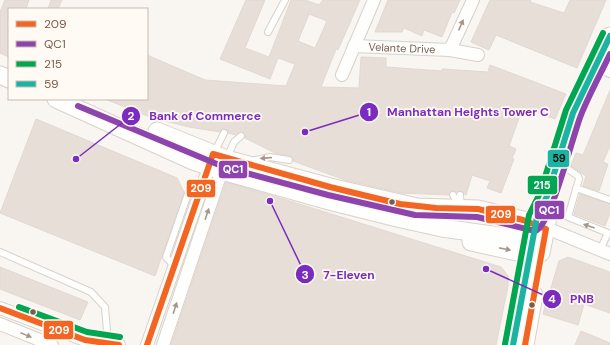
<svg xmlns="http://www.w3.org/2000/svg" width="610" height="345" viewBox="0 0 610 345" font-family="'DM Sans',sans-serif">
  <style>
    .building { fill: #e6ded7; stroke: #e2d8d2; fill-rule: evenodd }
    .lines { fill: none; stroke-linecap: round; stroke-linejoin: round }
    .lane-casing { stroke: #d7d1cb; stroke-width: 8 }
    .street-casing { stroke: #d7d1cb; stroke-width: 14 }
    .secondary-casing { stroke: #d9d2cb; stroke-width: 19 }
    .lane { stroke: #fefefd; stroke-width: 6 }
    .street { stroke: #fefefd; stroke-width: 12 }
    .secondary { stroke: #fefefd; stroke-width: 17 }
    .bus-1-casing { stroke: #fffaf3; stroke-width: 9 }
    .bus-2-casing { stroke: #fffaf3; stroke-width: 9 }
    .bus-3-casing { stroke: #fffaf3; stroke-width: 9 }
    .bus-4-casing { stroke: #fffaf3; stroke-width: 9 }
    .bus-1 { stroke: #f26522; stroke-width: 6 }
    .bus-2 { stroke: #8e44ad; stroke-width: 6 }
    .bus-3 { stroke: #00a651; stroke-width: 6 }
    .bus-4 { stroke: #1ab4a2; stroke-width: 6 }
    .oneway { fill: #a8958b }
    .bus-dot { fill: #7a5c4d; stroke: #fffaf3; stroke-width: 1.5 }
    .labels { text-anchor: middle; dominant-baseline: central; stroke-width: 3.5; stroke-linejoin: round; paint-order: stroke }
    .street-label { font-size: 11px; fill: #7a5c4d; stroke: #fffaf3 }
    .leader { fill: none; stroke: #7b2cbf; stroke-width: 1.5 }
    .callout-dot { fill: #7b2cbf; stroke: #fffaf3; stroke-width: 1.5 }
    .mark-label { font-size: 12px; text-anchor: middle; font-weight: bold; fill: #fff }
    .callout-label { font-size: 12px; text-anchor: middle; font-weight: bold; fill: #7b2cbf; stroke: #fffaf3; stroke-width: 3.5; stroke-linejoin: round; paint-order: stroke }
    .line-badge { stroke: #fffaf3; stroke-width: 1.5 }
    .badge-label { font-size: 11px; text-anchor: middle; font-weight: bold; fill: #fff }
    .pale-badge-label { font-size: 11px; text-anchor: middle; font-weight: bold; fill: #111 }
  </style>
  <rect width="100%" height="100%" fill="#f9f5f0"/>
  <g class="building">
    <polygon points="5,0 29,0 26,9 9,9 9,57 0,53 0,12"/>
    <polygon points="51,0 62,0 58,9 48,9"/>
    <path d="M246,0H265L245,48L269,57L291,0H305L319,5L323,0H360L338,50L336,49L321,87L359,88L361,57L386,58V67L442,71V69L488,72L490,65L566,94L555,119L523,107L509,146L516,149L512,158L514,159L501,193L487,188L490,181L472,175L466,195L460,191L457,192L451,191L449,195L401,193L345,180L293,161L290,156L277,154L245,138V133L242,132L236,135L228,133V130L224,129L220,132L189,127L150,117L105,99H147V55L205,80L286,86L295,64L278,58L270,79L220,59ZM309,14L327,21L315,48L298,41Z"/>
    <polygon points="388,0 460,0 454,13 452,12 442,37 424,30 422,36 404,28 402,32 375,32"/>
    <polygon points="490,0 531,0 530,2 564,13 570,0 606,0 577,68 496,35 489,50 471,42"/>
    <polygon points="610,90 610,146 603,162 608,164 599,191 583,186 586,176 571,166 576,153 583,155"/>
    <polygon points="36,119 177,178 184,192 155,276 0,213"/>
    <polygon points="226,182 277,197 501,267 508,276 508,286 496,345 171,345"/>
    <polygon points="580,194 610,204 610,213 605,226 574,214"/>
    <polygon points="568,257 610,272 610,313 584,304 578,325 543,314 559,261"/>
    <polygon points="0,267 88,302 80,320 0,289"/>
    <polygon points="581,331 610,343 610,345 575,345"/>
  </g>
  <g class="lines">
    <defs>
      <g id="lane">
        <polyline points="268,32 285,0"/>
        <polyline points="214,153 224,133"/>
        <polyline points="227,158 234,142 241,136"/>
        <polyline points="251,161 270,157 289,160"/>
        <polyline points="559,163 578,176 579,179 568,217 608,233 600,250"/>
        <polyline points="576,188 610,200"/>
        <polyline points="453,195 460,206"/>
        <polyline points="460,195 461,207"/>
        <polyline points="0,252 91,292 105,307 108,343"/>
        <polyline points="174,266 166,257 189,191 199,193"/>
      </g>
      <g id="street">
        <path id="s1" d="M354,46L450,50L478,55"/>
        <polyline points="450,50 473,0"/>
        <polyline points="596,64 610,71"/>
        <polyline points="342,75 374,0"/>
        <polyline points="539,225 610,254"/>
        <polyline points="0,308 85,340 119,345"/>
        <polyline points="0,324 52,345"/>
        <polyline points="147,345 212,159"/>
        <polyline points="163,345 224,164"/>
      </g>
      <g id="secondary">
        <polyline points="0,75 9,79"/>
        <polyline points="56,99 193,161 222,171 333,202 397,218 442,228 543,242"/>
        <polyline points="157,131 226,159 330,187 417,207 478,209 535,223"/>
        <polyline points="471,242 517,252 529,257"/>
        <polyline points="541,253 548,217 547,199"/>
        <polyline points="513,345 537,217 547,196 573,113 610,36"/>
        <polyline points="525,345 534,295"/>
      </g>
    </defs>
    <use href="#lane" class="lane-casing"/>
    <use href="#street" class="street-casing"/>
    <use href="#secondary" class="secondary-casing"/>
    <use href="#lane" class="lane"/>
    <use href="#street" class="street"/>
    <use href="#secondary" class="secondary"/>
    <defs>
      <g id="bus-1">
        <polyline points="0,308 85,340 119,345"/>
        <polyline points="147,345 213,154 330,187 400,204 436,208 478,209 523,220 546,229 525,345"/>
      </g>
      <path id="bus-2" d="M78,106L224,167L328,195L415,215L477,217L535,231C551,227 573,134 581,115C589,95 600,75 610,54"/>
      <g id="bus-3">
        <polyline points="19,307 87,332 120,337"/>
        <polyline points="505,344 529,215 540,193 566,110 603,33"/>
      </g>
      <polyline id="bus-4" points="513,345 537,217 547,196 573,113 610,36"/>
    </defs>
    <use href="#bus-1" class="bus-1-casing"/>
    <use href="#bus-2" class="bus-2-casing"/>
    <use href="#bus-3" class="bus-3-casing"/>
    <use href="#bus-4" class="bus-4-casing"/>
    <use href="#bus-1" class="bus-1"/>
    <use href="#bus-2" class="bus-2"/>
    <use href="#bus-3" class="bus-3"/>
    <use href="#bus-4" class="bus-4"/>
  </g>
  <defs><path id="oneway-solid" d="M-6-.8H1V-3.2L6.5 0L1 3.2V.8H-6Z"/></defs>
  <g class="oneway">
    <use href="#oneway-solid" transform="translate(461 25) rotate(-66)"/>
    <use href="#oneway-solid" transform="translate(266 158) rotate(175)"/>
    <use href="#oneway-solid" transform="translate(207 214) rotate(-71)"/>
    <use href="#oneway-solid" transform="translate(589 226) rotate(-161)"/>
    <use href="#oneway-solid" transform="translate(505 249) rotate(11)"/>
    <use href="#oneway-solid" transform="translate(175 308) rotate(-72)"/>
    <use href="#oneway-solid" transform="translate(26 335) rotate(22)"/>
  </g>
  <g class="bus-dot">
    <circle cx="392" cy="202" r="3.5"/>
    <circle cx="532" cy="305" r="3.5"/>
    <circle cx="33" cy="312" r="3.5"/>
  </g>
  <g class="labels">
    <g class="street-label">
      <text stroke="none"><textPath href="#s1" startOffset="48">Velante Drive</textPath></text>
    </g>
  </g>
  <path class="leader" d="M305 132L369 112M76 159L131 116M270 201L305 274M486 269L552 299"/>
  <g class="callout-dot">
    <circle cx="305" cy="132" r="4"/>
    <circle cx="76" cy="159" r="4"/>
    <circle cx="270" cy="201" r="4"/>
    <circle cx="486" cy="269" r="4"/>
    <circle cx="369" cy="112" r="10"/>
    <circle cx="131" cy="116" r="10"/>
    <circle cx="305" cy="274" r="10"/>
    <circle cx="552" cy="299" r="10"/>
  </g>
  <g class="mark-label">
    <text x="369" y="116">1</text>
    <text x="131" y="120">2</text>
    <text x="305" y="279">3</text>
    <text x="552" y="303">4</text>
  </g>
  <g class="callout-label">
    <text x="468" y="116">Manhattan Heights Tower C</text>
    <text x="205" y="120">Bank of Commerce</text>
    <text x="349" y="279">7-Eleven</text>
    <text x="582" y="303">PNB</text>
  </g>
  <g class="line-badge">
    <rect x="547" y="149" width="23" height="19" rx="4" fill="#1ab4a2"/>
    <rect x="218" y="160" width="30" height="19" rx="4" fill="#8e44ad"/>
    <rect x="527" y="175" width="31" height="20" rx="4" fill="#00a651"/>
    <rect x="186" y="179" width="30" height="19" rx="4" fill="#f26522"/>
    <rect x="534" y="200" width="31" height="20" rx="4" fill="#8e44ad"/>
    <rect x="485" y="205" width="31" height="19" rx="4" fill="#f26522"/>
    <rect x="43" y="320" width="31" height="20" rx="4" fill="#f26522"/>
  </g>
  <g class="badge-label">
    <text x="233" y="173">QC1</text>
    <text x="542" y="189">215</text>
    <text x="201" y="192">209</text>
    <text x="549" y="214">QC1</text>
    <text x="501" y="218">209</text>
    <text x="59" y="334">209</text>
  </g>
  <g class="pale-badge-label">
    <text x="559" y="162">59</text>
  </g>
  <rect x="8" y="8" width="140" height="92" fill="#fffaf3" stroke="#cabbb1"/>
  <rect x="16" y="21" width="20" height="6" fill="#f26522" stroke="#cabbb1"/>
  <text x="44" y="28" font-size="12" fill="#7a5c4d">209</text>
  <rect x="16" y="41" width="20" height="6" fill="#8e44ad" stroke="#cabbb1"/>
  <text x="44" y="48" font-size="12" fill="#7a5c4d">QC1</text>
  <rect x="16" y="61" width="20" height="6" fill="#00a651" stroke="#cabbb1"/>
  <text x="44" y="68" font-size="12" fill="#7a5c4d">215</text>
  <rect x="16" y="81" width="20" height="6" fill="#1ab4a2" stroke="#cabbb1"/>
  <text x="44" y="88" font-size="12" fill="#7a5c4d">59</text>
</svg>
